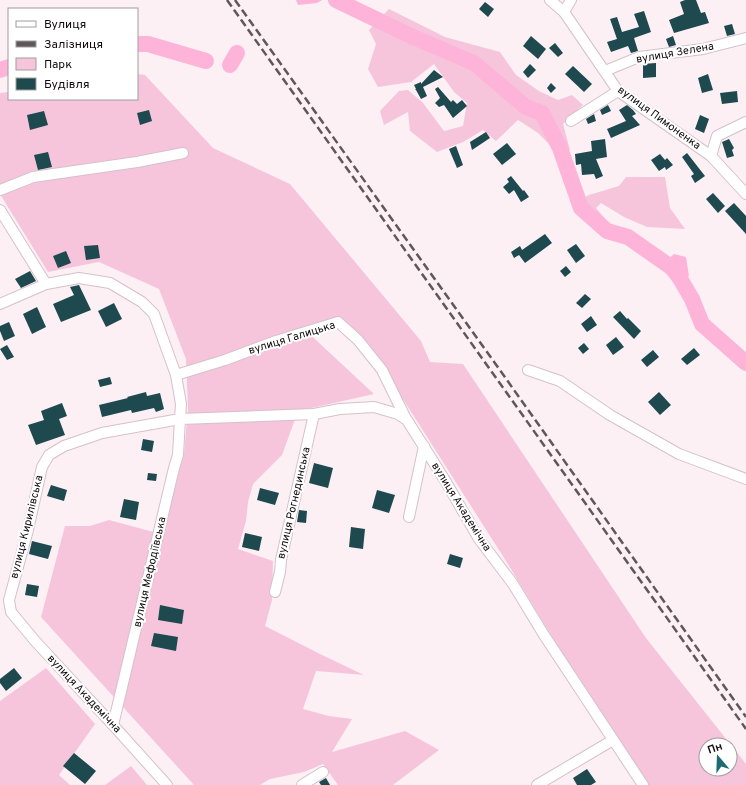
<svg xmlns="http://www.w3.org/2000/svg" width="746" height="785" viewBox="0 0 746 785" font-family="Overpass,sans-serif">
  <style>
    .green { fill: #f6c5dc; fill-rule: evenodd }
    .water { fill: #feb4d9 }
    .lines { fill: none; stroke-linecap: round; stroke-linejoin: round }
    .river { stroke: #feb4d9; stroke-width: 16 }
    .building { fill: #1d494f }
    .minor-casing { stroke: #d5c1ca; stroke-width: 12 }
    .minor { stroke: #fff; stroke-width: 10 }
    .rail { stroke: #5f575a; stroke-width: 2.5; stroke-dasharray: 8 4; stroke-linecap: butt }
    .labels { text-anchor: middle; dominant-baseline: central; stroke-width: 4; stroke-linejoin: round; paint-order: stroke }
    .street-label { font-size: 11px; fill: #110a0d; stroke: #fff }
  </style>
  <rect width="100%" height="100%" fill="#fcf0f5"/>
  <g class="green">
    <polygon points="389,9 445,37 500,52 516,75 539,91 558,100 572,95 583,105 563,124 570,150 555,150 538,133 518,120 496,141 483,130 463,142 437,152 410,131 408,112 384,125 380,111 399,91 408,90 423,103 444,131 463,126 467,103 454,92 434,64 411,82 378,87 368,69 376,44 369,30"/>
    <path d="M137,74L145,75L213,148L290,184L421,341L430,362L463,364L646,638L746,764V785H642L506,561L373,352L339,318L302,327L374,394L298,411L282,455L253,484L248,502L246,521L238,549L273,561L272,600L265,626L322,655L364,675L316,671L303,709L329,716L352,719L332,752L405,731L439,750L393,785H338L323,764L304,772L270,779L260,785H194L41,617L65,526H90L109,520L161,534L184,454L188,409L186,359L159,289L99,262L48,272L0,194V93L9,92V99H137ZM706,745H730V769H706Z"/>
    <polygon points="626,177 665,177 670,208 685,229 647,227 624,217 601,203 596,208 614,229 598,231 573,204 589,195 619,186"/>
    <polygon points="46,668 95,724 59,775 70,785 0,785 0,701"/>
    <polygon points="131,766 147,785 105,785"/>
  </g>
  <g class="water">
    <polygon points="296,0 322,0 317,3 298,5"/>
    <polygon points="674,254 686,257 689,276 673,282 660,266"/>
  </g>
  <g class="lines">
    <g class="river">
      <polyline points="336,0 413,37 474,63 526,107 542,113 560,148 581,208 607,231 628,237 675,270 692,299 702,324 746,363"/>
      <polyline points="137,44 148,44 206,61"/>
      <polyline points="230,65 237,53"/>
      <polyline points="0,70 9,67"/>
    </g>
  </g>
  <g class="building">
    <polygon points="685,0 696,0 701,13 705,12 709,23 674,33 669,20 684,14 680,2"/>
    <polygon points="485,2 494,9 488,17 479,9"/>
    <polygon points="644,11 651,32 634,38 638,51 631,53 628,46 611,52 607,42 617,39 610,19 617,17 622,32 639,27 634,14"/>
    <polygon points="732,24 735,34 727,36 724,26"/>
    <polygon points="531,36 546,49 538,59 523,46"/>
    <polygon points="673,36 676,45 669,47 666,39"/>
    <polygon points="555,43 563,53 558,57 549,48"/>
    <polygon points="656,63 656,77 643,78 643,64"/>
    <polygon points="530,64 536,70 528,78 523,72"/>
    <polygon points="573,66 592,84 584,92 565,74"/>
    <polygon points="434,70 443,77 423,87 427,96 421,99 416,90 415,90 416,89 414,85 421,82 421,84"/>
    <polygon points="708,74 713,90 702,93 698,78"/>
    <polygon points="551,83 556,88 551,93 547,88"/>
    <polygon points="438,87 451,102 453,100 457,104 462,100 467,106 453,118 444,105 439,107 435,103 440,98 435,89"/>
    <polygon points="737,91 738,102 722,104 720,93"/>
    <polygon points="608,105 611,111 602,115 600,110"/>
    <polygon points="627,105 633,110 636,114 632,116 640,125 611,138 607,129 626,121 619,110"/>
    <polygon points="149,110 152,121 140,125 137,113"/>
    <polygon points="44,111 48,125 30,130 27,115"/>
    <polygon points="594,114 596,121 588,124 586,119"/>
    <polygon points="700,115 709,119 704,133 695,129"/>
    <polygon points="486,132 490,138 472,150 470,142"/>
    <polygon points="605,139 607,157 596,159 603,176 596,179 594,174 582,175 581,164 576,165 575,154 592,151 591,141"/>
    <polygon points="729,139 734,148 732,150 734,156 727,158 722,142"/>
    <polygon points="507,143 516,154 502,165 493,154"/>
    <polygon points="456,146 463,165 457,168 449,149"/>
    <polygon points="48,152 52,167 38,170 34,155"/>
    <polygon points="687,153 705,176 695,183 691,176 694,174 682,157"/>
    <polygon points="660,154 665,160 667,158 673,165 666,170 665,167 659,171 651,160"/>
    <polygon points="511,176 523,191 524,190 529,197 521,202 514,190 509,194 503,187 509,182 507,179"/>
    <polygon points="713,193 725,206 718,213 706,199"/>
    <polygon points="734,203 746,216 746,234 725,211"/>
    <polygon points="545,234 552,243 525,263 519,255 514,258 511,252 520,246 522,250"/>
    <polygon points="576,244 585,256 576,263 567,250"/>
    <polygon points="98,245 100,258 86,260 84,246"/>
    <polygon points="66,251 71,263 58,268 53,256"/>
    <polygon points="566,266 571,272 565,277 560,271"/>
    <polygon points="30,271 36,281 21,288 15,279"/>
    <polygon points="79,285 91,310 61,322 53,304 74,295 70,287"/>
    <polygon points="585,294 591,299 582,308 576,303"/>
    <polygon points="114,303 122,319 106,327 98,311"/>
    <polygon points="37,307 46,327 32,334 23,314"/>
    <polygon points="620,311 627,319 628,318 641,331 634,339 613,317"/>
    <polygon points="591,316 597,325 587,332 581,324"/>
    <polygon points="9,322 15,336 4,341 0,331 0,326"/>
    <polygon points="616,337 624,347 613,355 606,345"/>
    <polygon points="584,343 589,349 583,354 578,348"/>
    <polygon points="7,345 14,357 7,360 0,349"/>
    <polygon points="694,348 700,355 687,365 681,359"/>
    <polygon points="653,350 659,357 647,367 641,360"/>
    <polygon points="110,377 112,384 100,387 98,380"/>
    <polygon points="146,392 147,396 160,393 164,409 156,412 154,408 132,413 131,410 102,417 99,405 128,398 127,397"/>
    <polygon points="659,392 671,405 660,415 648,402"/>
    <polygon points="62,403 67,416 59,419 65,435 36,445 28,425 44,420 41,411"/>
    <polygon points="143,439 154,441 152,452 141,450"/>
    <polygon points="314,463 333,468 328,488 309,483"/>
    <polygon points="148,473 157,474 156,481 147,480"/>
    <polygon points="51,485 67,490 64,501 47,496"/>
    <polygon points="260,488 279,493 275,505 257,500"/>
    <polygon points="377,490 395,495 389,513 372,508"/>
    <polygon points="124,499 139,502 136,520 120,517"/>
    <polygon points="299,510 307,511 306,523 297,522"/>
    <polygon points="351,527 365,529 363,549 349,547"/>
    <polygon points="245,533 262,537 259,551 242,547"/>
    <polygon points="32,541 52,546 48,559 29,554"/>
    <polygon points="450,554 463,558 460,568 447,564"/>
    <polygon points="27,584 39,586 37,597 25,595"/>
    <polygon points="160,605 184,610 182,624 158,620"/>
    <polygon points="154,633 178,637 176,651 151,646"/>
    <polygon points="14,668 22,678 6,691 0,683 0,679"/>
    <polygon points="74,753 96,771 85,784 63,766"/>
    <polygon points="587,769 596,782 591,785 577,785 573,778"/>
    <polygon points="326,778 330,785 321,785 319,782"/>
  </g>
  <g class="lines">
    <defs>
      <g id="minor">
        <polyline points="550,0 564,12 618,91 711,156 746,194"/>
        <polyline points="564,12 571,0"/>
        <polyline points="605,71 639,57 703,49 746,38"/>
        <polyline points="571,121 618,91"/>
        <polyline points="711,156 717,136 746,122"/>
        <polyline points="0,190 33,177 137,162 183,153"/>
        <polyline points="0,210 46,284"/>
        <polyline points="0,304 46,284 79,278 110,283 142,302 154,314 176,375"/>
        <polyline points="528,370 560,381 610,415 679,454 746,479"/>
        <polyline points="409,517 424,446"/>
        <polyline points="275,592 280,572 281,560 314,414"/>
        <polyline points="113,725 174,468 178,455 180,419 314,414 340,409 374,407 398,414 407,420 446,482 479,539 513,584 544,635 643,785"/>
        <polyline points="167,785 113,725 36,642 11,612 9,600 28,530 42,467 49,455 64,446 102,433 180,419 181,404 176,375 225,360 276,341 338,322 358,340 382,370 406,419"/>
        <polyline points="302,785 323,772"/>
        <polyline points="537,785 613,740"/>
      </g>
    </defs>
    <use href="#minor" class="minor-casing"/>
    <use href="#minor" class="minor"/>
    <g class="rail">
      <polyline points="227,0 746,729"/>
      <polyline points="235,0 497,366 746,717"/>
    </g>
  </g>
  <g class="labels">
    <g class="street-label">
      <text transform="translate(675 53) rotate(-10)">вулиця Зелена</text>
      <text transform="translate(659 118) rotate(36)">вулиця Пимоненка</text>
      <text transform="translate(292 338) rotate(-17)">вулиця Галицька</text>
      <text transform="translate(294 503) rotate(-77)">вулиця Рогнединська</text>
      <text transform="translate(461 507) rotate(58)">вулиця Академічна</text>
      <text transform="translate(27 527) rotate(-76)">вулиця Кирилівська</text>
      <text transform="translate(150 572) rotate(-77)">вулиця Мефодіївська</text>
      <text transform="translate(84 694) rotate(47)">вулиця Академічна</text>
    </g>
  </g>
  <rect x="8" y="8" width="130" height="92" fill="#ffffff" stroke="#a09d9e"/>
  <rect x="16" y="21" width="20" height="6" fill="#ffffff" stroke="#a09d9e"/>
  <text x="44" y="28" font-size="12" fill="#110a0d">Вулиця</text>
  <rect x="16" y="41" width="20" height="6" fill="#5f575a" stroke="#a09d9e"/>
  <text x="44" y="48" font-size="12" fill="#110a0d">Залізниця</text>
  <rect x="16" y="58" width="20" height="12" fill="#f6c5dc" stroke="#a09d9e"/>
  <text x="44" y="68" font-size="12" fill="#110a0d">Парк</text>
  <rect x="16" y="78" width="20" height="12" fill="#1d494f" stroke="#a09d9e"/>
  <text x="44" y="88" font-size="12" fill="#110a0d">Будівля</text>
  <g transform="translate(718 757) rotate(341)"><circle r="19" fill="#ffffff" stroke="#a09d9e"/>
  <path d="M0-3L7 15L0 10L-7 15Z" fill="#1e6972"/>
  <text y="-6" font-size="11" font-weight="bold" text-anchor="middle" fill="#110a0d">Пн</text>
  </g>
</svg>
